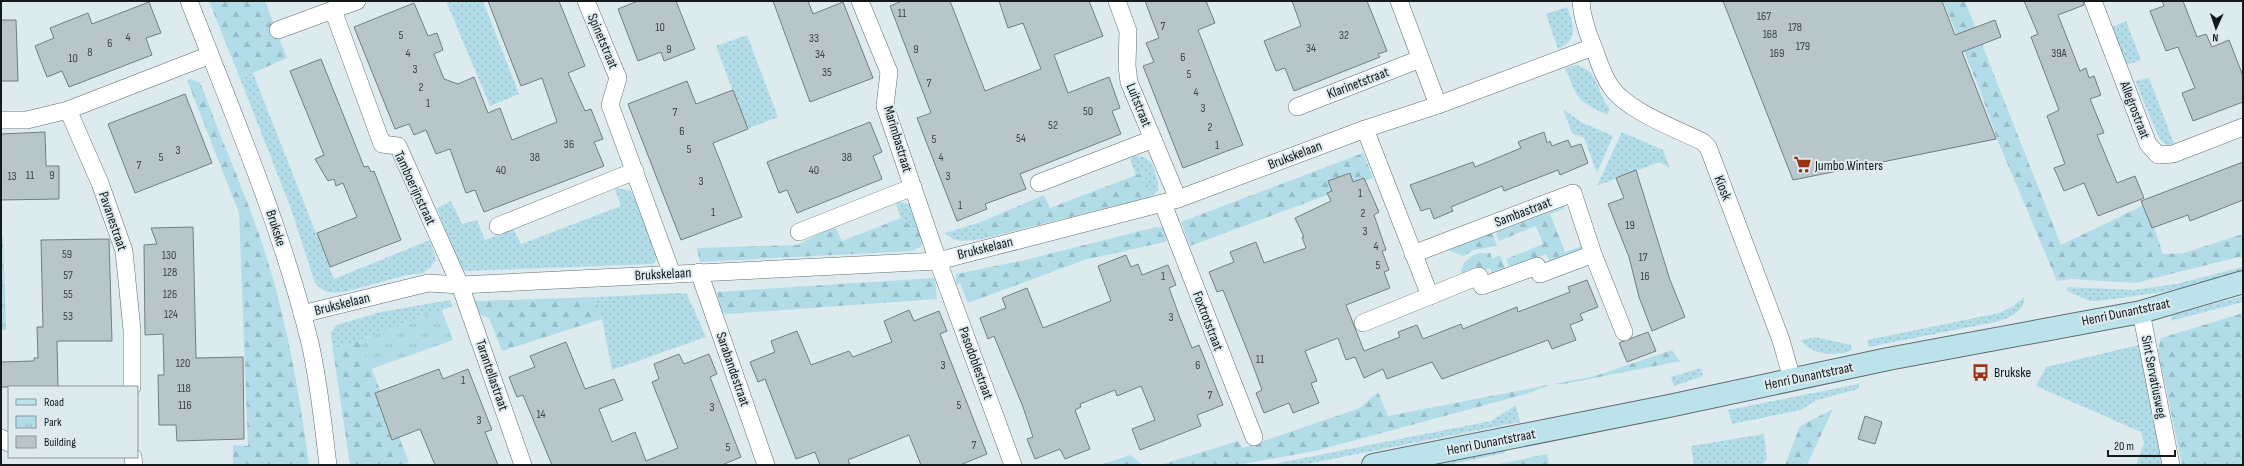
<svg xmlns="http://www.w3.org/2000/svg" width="2244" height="466" viewBox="0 0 2244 466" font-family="'Sofia Sans Condensed',sans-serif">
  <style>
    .grass { fill: url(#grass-dots) }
    .forest { fill: url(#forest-firs) }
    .park { fill: url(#park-tufts) }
    .building { fill: #b8c6ca; stroke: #717e82 }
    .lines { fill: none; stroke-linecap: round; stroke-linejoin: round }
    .street-casing { stroke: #606d70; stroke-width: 18 }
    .secondary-casing { stroke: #606d70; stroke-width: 24 }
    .street { stroke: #fff; stroke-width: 17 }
    .secondary { stroke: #bce3ec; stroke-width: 22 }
    .labels { text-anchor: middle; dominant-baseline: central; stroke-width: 4; stroke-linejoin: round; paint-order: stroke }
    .number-label { font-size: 12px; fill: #3d4446 }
    .street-label { font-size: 14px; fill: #14191a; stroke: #ddebef }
    .poi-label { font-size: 14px; fill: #14191a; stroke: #ddebef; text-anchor: start }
  </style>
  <defs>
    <pattern id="grass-dots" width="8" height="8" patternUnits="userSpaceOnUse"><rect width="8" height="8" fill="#b2dde8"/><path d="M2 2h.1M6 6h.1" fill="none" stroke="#98bdc6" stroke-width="1.8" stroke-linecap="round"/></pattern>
    <pattern id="forest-firs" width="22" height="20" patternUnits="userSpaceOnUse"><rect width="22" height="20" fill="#b2dde8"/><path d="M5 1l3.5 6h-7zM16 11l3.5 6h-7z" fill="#98bdc6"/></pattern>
    <pattern id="park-tufts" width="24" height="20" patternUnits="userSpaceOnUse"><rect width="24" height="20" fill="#b2dde8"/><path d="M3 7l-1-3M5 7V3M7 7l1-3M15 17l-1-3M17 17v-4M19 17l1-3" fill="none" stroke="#98bdc6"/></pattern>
  </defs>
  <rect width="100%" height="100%" fill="#ddebef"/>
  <g class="grass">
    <polygon points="446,1 483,1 519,94 490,106"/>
    <path d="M1567,7C1574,25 1579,40 1558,49L1546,14Z"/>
    <polygon points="2126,21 2141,60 2126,65 2112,27"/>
    <polygon points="747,35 778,117 747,129 716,46"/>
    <path d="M1576,65C1601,71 1595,92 1610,109L1607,115C1576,100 1578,99 1565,68Z"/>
    <path d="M253,73L334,279L430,240L436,260L431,267L423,273L407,275L344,292C331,294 324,293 315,283L290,206L239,76Z"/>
    <polygon points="2149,78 2175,146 2167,145 2160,140 2135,81"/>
    <polygon points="1563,109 1581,122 1613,136 1597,173 1584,138 1572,133"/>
    <polygon points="1622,132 1663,150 1670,168 1659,162 1597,186"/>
    <polygon points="1135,156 1144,157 1152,163 1158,183 1158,190 1151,197 1144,172 1136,176 1130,159"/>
    <polygon points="617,188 631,191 636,199 657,258 653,264 466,271 459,267 437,208 451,201 462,224 477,220 485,240 513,229 521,244 621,206 615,190"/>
    <polygon points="895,201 910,204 923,235 901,218"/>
    <path d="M981,222L986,238C971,240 957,245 945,233Z"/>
    <polygon points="2243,267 2243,273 2163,292 2099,301 2089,301 2067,291 2067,287 2133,290 2176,284"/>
    <polygon points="681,293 687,294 706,337 612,370 602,319 595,297"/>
    <polygon points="2243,296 2243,302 2170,321 2172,315"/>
    <path d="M2024,297C2027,309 2009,318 2000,321L1869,347L1867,340L1999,313L2012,307Z"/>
    <polygon points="450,300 453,306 333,350 331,333 336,325 381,312"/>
    <path d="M1815,337L1851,345L1852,350C1839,357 1809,355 1801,340Z"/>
    <polygon points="2139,345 2165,465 2136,465 2144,443 2141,432 2036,386 2046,367"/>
    <polygon points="1701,368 1703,376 1674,386 1671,377"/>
    <polygon points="1859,384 1858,389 1817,400 1801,410 1732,424 1728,410"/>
    <polygon points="1516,405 1520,422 1302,465 1269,465 1491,421"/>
    <polygon points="1764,434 1767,459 1762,465 1694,465 1691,446"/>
    <polygon points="1505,448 1505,453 1447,465 1419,465"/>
  </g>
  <g class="forest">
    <polygon points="209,1 265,1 287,58 253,73 239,76"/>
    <polygon points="1943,1 1965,1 2061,245 2146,204 2163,254 2184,253 2243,234 2243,256 2135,283 2071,279 2057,281 1997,139 1980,90"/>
    <path d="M191,79L199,82L202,87C221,139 244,190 262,243C286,315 299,390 309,465H233V445L248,446L239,213L187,80Z"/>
    <polygon points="1363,153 1373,178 1190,246 1181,222"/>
    <polygon points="1144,172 1151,197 986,238 981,222 1044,195 1050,208"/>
    <polygon points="1562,206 1566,208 1550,214 1565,252 1581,246 1582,249 1550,262 1546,254 1510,268 1506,259 1543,244 1536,226 1499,241 1495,231"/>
    <polygon points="901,218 923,235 922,246 912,251 700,262 697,248 797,245 835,226 842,241"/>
    <polygon points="1156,227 1164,228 1167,238 1165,242 1084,260 968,303 960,283 956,285 956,274 1025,260"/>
    <polygon points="1492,232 1497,246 1473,250 1464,256 1448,250"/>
    <path d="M1479,253H1490L1492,259L1500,255L1505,269L1493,275L1490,268L1462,278C1458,266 1468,257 1479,253Z"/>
    <polygon points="935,278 937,299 727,314 720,311 717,292"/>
    <polygon points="595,297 602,319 502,351 489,318 473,312 474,301"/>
    <polygon points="2243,313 2242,465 2182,465 2158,350 2161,338"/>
    <polygon points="360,340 409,462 405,465 350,465 333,350"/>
    <polygon points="1672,350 1680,361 1564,384 1552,384 1526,394 1315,451 1238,465 1160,465 1238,441 1243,448 1360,408 1378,392 1388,416 1595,376"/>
    <polygon points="1833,409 1807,465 1785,465 1800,426"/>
    <polygon points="1547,454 1549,465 1495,465"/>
    <polygon points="1130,455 1143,465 1100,465"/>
  </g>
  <g class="park">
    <polygon points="1,236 3,236 6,330 1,330"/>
    <polygon points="442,310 453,340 371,369 360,340"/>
  </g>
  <g class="building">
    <polygon points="488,1 559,1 585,66 568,73 585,111 591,109 603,139 594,142 604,166 484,212 475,190 466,193 450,149 436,154 426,130 414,135 409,124 395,129 354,27 414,3 428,36 437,33 443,50 434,54 444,79 458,84 474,77 488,113 500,108 512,140 557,122 542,78 521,86"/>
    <polygon points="638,1 676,1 695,49 664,61 661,52 638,61 618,9"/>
    <polygon points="773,1 808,1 813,14 843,2 873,78 810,102"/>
    <polygon points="902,1 950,1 985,91 1041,69 1023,23 1008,28 999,1 1089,1 1103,36 1054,55 1068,93 1109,77 1120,108 1112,111 1121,134 1020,174 1026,189 985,204 987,209 957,221 917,118 931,113 890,6"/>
    <polygon points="1145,1 1206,1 1215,23 1198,30 1243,145 1183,168 1143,66 1154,62 1146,43 1159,38"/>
    <polygon points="1292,1 1367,1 1387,51 1378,54 1380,57 1294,91 1285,68 1276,71 1264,41 1301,26"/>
    <polygon points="1723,1 1942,1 1955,35 1995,20 2001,37 1962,52 1996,139 1793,180"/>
    <polygon points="2024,1 2083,1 2084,5 2058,15 2080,71 2086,68 2089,78 2094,76 2101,95 2090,99 2104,133 2097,135 2117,183 2135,176 2144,198 2098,216 2084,183 2064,191 2054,168 2065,164 2047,116 2059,110 2031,37 2038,34"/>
    <polygon points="2162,1 2183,1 2197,37 2206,34 2212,47 2229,40 2243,76 2243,102 2193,121 2182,93 2195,88 2178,47 2166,51 2150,11 2164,6"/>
    <polygon points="149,2 161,33 146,38 152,55 69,87 62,71 47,77 35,46 54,38 50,28 88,13 92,24"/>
    <polygon points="1,20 16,20 18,81 1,81"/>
    <polygon points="321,59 364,167 368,166 371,172 374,171 401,240 330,267 317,233 357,217 343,183 336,186 334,179 328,181 315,159 324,155 290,71"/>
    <polygon points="687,81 696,104 733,90 748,129 713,143 742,217 681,240 628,104"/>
    <polygon points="185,94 212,163 135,193 108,124"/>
    <polygon points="870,122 882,152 873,156 882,179 797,213 787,190 779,193 767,162"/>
    <polygon points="45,132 46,166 59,166 59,199 1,200 1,134"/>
    <polygon points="1544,132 1547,143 1550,141 1552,146 1568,140 1571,147 1581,144 1588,163 1560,175 1558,170 1504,191 1502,186 1451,207 1453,211 1434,219 1430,208 1421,211 1410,185 1473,162 1475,167 1492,160 1521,148 1518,142"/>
    <polygon points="2243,162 2243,200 2190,221 2188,215 2152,228 2141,201"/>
    <polygon points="1636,170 1670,280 1685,317 1652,331 1639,297 1629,257 1608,204 1624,198 1616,178"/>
    <polygon points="1350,173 1353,182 1364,178 1379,212 1374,215 1386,250 1382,251 1389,270 1384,272 1390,288 1346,305 1364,351 1400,337 1398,332 1417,325 1423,339 1461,324 1463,329 1517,307 1518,312 1570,292 1568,287 1587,280 1598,307 1580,314 1583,320 1570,325 1576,340 1552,349 1548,340 1442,379 1432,362 1387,379 1383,369 1364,378 1355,357 1346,360 1338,338 1305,351 1317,381 1311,383 1319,403 1293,413 1289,403 1264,413 1256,393 1262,390 1251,360 1223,290 1217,292 1209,272 1234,262 1230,252 1256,242 1264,263 1306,248 1302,237 1304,237 1295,218 1331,201 1327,193 1332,191 1328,181"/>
    <polygon points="193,227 196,358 243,357 244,439 177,441 176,425 159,425 158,375 164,375 163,334 145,335 144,245 157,244 151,228"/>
    <polygon points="109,239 112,341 57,341 58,387 1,387 1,362 34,361 34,358 38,358 37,327 43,327 41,240"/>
    <polygon points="1126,255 1131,267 1138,264 1142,275 1168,265 1176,285 1169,288 1180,318 1192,348 1199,345 1223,405 1197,415 1201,426 1140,450 1132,429 1155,420 1141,386 1117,396 1115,390 1080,404 1081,407 1075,410 1090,449 1065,459 1060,449 1035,459 1027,439 1033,437 1023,407 994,336 988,339 980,318 1006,308 1002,298 1027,288 1043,328 1111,301 1098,266"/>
    <polygon points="909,310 914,321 939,311 947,331 940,334 987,454 960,465 921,465 909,435 848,460 850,465 820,465 815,452 796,459 765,379 758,382 750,362 775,352 771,341 797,331 811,365 849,351 853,357 892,342 884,321"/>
    <polygon points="1648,332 1656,351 1627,362 1619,343"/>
    <polygon points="566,342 585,389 614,379 623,400 599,409 612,442 635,432 646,461 678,448 652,382 659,379 654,364 679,354 684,364 709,354 717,374 710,377 741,457 722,465 552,465 523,395 517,397 509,377 535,367 530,356"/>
    <polygon points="439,369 443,379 468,369 492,430 485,432 498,465 435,465 420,429 392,440 375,393"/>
    <polygon points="1865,416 1882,422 1875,444 1858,439"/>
  </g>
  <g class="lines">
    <defs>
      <g id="street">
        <path d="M189,1C233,114 281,225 310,343C319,382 323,424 328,465"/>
        <polyline points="586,1 618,78 610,105 672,274"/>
        <polyline points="860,1 889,72 885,106 938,261 1013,465"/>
        <polyline points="1117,1 1128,31 1127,66 1129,82 1178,199"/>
        <polyline points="1399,1 1438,105"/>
        <path d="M1581,1C1582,19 1588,35 1595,51C1599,63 1603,76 1611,87C1627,111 1677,129 1703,142L1708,147L1781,340L1792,379"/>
        <polyline points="2093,1 2148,144 2158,155 2173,154 2243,127"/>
        <polyline points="333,10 382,144 398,146 460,285 523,465"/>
        <polyline points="278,30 357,1"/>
        <polyline points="1297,107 1420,59"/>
        <polyline points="68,110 100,183 124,251 132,330 132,387"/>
        <polyline points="1,120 27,120 68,110 210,55"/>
        <polyline points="1365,129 1430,296"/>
        <polyline points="1039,183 1153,139"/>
        <polyline points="1163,204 1254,437"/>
        <polyline points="498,226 635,171"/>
        <polyline points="799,232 913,187"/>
        <polyline points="1413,254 1573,193 1593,254 1624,332"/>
        <polyline points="699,272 766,465"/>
        <polyline points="2141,312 2171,465"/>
        <polyline points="302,314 428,283 460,285 938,261 1178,199 1365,129 1438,105 1593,47"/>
        <polyline points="1363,323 1479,276 1482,286 1537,266 1540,274 1593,254"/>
        <polyline points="1,438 9,443"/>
        <polyline points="133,457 134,465"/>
      </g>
      <polyline id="secondary" points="1373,465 1669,406 1888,359 2141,312 2243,282"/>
    </defs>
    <use href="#street" class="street-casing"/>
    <use href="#secondary" class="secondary-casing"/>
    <use href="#street" class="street"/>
    <use href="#secondary" class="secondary"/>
  </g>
  <defs>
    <symbol id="supermarket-bare" viewBox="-9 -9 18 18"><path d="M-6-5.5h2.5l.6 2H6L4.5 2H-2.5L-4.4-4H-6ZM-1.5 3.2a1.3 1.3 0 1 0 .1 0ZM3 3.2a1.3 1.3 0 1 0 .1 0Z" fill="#9a3314" stroke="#ddebef" stroke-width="2.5" paint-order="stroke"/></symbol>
    <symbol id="bus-bare" viewBox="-9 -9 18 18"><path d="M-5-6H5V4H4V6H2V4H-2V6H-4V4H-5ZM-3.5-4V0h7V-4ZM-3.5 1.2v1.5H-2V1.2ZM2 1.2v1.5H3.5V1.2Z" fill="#9a3314" stroke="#ddebef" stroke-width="2.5" paint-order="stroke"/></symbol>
  </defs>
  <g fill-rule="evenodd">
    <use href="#supermarket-bare" x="1790" y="152" width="25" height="25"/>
    <use href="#bus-bare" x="1968" y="360" width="25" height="25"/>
  </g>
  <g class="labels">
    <g class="number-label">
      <text x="902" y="13">11</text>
      <text x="1764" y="16">167</text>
      <text x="1163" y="26">7</text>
      <text x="660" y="27">10</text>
      <text x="1795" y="27">178</text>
      <text x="1770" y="34">168</text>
      <text x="401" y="35">5</text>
      <text x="1344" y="35">32</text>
      <text x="128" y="37">4</text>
      <text x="814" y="38">33</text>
      <text x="110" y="43">6</text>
      <text x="1803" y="46">179</text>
      <text x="1311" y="48">34</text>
      <text x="669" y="49">9</text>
      <text x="916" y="49">9</text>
      <text x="90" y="52">8</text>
      <text x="408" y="53">4</text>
      <text x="1777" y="53">169</text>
      <text x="2059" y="53">39A</text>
      <text x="820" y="54">34</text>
      <text x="1183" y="57">6</text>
      <text x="73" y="58">10</text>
      <text x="415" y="69">3</text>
      <text x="827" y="72">35</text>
      <text x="1189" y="74">5</text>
      <text x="929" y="83">7</text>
      <text x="421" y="87">2</text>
      <text x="1196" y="92">4</text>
      <text x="428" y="103">1</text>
      <text x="1203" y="108">3</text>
      <text x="1088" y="111">50</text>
      <text x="675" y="112">7</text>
      <text x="1053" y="125">52</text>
      <text x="1210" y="127">2</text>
      <text x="682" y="131">6</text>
      <text x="1021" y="138">54</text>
      <text x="934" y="139">5</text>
      <text x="569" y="144">36</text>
      <text x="1217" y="145">1</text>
      <text x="689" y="149">5</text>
      <text x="178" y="150">3</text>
      <text x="161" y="157">5</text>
      <text x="535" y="157">38</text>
      <text x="847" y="157">38</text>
      <text x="941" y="157">4</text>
      <text x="139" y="165">7</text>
      <text x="501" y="170">40</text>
      <text x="814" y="170">40</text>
      <text x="30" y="175">11</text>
      <text x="52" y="175">9</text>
      <text x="12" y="176">13</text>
      <text x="948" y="176">3</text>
      <text x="701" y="181">3</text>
      <text x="1360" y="193">1</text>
      <text x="960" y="205">1</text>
      <text x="713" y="212">1</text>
      <text x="1363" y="213">2</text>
      <text x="1630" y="225">19</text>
      <text x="1365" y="231">3</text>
      <text x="1376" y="246">4</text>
      <text x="67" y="254">59</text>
      <text x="169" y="255">130</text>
      <text x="1643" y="257">17</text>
      <text x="1378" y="265">5</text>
      <text x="170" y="272">128</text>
      <text x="68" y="275">57</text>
      <text x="1163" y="276">1</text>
      <text x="1645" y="276">16</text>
      <text x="68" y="294">55</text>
      <text x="170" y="294">126</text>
      <text x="171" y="314">124</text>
      <text x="68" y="316">53</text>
      <text x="1171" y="317">3</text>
      <text x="1260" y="359">11</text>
      <text x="183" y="363">120</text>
      <text x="943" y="365">3</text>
      <text x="1198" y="365">6</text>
      <text x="463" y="380">1</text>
      <text x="184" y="388">118</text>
      <text x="1210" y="395">7</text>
      <text x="185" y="405">116</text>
      <text x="959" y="405">5</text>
      <text x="712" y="407">3</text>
      <text x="541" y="414">14</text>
      <text x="479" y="420">3</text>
      <text x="974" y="445">7</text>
      <text x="728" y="447">5</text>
    </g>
    <g class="street-label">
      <text transform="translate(603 41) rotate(67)">Spinetstraat</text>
      <text transform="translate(1358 83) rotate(-21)">Klarinetstraat</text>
      <text transform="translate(1139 105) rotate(68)">Luitstraat</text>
      <text transform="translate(2135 110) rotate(69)">Allegrostraat</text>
      <text transform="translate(898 139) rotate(73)">Marimbastraat</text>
      <text transform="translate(1295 155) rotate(-21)">Brukskelaan</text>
      <text transform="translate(415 188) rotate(65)">Tamboerijnstraat</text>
      <text transform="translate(1723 188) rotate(69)">Kiosk</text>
      <text transform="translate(1523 212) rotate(-21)">Sambastraat</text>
      <text transform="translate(113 221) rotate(71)">Pavanestraat</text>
      <text transform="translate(276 228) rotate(72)">Brukske</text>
      <text transform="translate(985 248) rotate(-14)">Brukskelaan</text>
      <text transform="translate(663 274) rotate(-3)">Brukskelaan</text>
      <text transform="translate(342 304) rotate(-14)">Brukskelaan</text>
      <text transform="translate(2126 312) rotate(-12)">Henri Dunantstraat</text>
      <text transform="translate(1208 321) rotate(69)">Foxtrotstraat</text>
      <text transform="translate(976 363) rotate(70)">Pasodoblestraat</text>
      <text transform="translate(733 369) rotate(71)">Sarabandestraat</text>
      <text transform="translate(492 375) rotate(71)">Tarantellastraat</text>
      <text transform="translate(1809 376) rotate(-12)">Henri Dunantstraat</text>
      <text transform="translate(2154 377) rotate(79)">Sint Servatiusweg</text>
      <text transform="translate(1491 442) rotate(-11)">Henri Dunantstraat</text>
    </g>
    <g class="poi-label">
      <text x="1815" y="165">Jumbo Winters</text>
      <text x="1994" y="372">Brukske</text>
    </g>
  </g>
  <rect width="2244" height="466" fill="none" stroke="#14191a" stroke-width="4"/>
  <rect x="8" y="386" width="130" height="72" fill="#ddebef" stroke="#8d979a"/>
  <rect x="16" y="399" width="20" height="6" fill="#bce3ec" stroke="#8d979a"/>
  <text x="44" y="406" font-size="12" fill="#14191a">Road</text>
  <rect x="16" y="416" width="20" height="12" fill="url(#park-tufts)" stroke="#8d979a"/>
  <text x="44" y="426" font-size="12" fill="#14191a">Park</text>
  <rect x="16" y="436" width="20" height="12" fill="#b8c6ca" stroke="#8d979a"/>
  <text x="44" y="446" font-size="12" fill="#14191a">Building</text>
  <g transform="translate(2216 28) rotate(183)" stroke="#ddebef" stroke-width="3" paint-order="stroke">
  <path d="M0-3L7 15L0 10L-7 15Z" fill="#14191a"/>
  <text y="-6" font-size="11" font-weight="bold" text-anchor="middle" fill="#14191a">N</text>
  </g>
  <path d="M2108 450v6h67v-6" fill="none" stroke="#14191a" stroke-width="2"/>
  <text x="2114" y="450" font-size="12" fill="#14191a" stroke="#ddebef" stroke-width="3" paint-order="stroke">20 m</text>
</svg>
